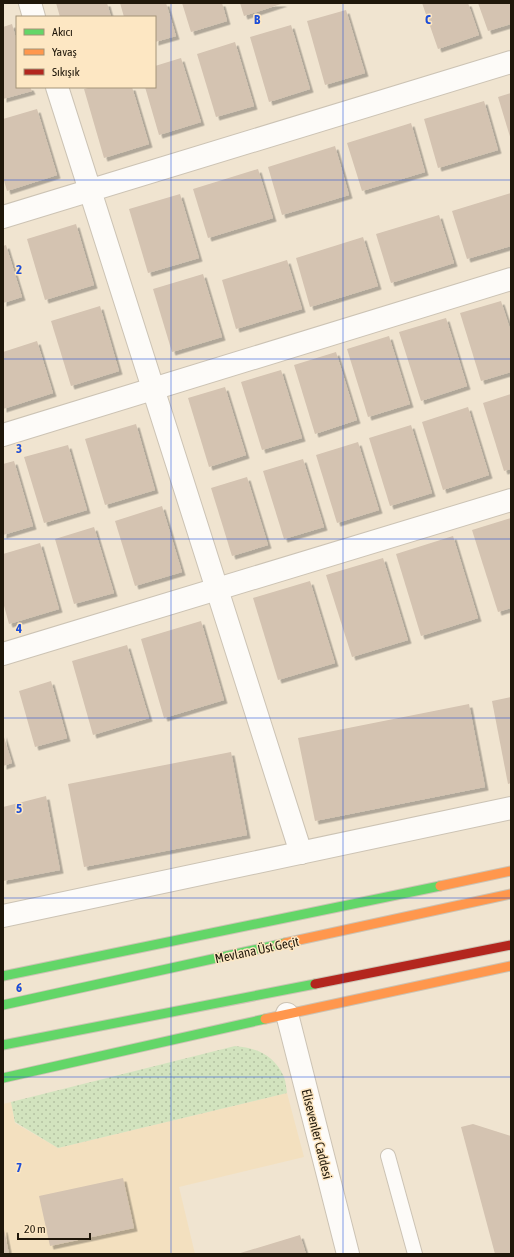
<svg xmlns="http://www.w3.org/2000/svg" width="514" height="1257" viewBox="0 0 514 1257" font-family="'Asap Condensed',sans-serif">
  <style>
    .built { fill: #f3e0bf }
    .grass { fill: url(#grass-dots) }
    .building { fill: #d4c3b1; filter: url(#shadow) }
    .lines { fill: none; stroke-linecap: round; stroke-linejoin: round }
    .lane-casing { stroke: #ccc3b4; stroke-width: 16 }
    .street-casing { stroke: #ccc3b4; stroke-width: 24 }
    .fast-casing { stroke: #ccc3b4; stroke-width: 11 }
    .slow-casing { stroke: #ccc3b4; stroke-width: 11 }
    .jam-casing { stroke: #ccc3b4; stroke-width: 11 }
    .lane { stroke: #fdfbf8; stroke-width: 14 }
    .street { stroke: #fdfbf8; stroke-width: 22 }
    .fast { stroke: #63d668; stroke-width: 9 }
    .slow { stroke: #ff974d; stroke-width: 9 }
    .jam { stroke: #b3261e; stroke-width: 9 }
    .grid { fill: none; stroke: #1d4ed8; stroke-width: 1; stroke-opacity: 0.55 }
    .labels { text-anchor: middle; dominant-baseline: central; stroke-width: 3; stroke-linejoin: round; paint-order: stroke }
    .street-label { font-size: 13px; fill: #1f170a; stroke: #fde7c3 }
    .grid-label { font-size: 13px; text-anchor: middle; font-weight: bold; fill: #1d4ed8; stroke: #fde7c3; stroke-width: 3; stroke-linejoin: round; paint-order: stroke }
  </style>
  <defs>
    <pattern id="grass-dots" width="8" height="8" patternUnits="userSpaceOnUse"><rect width="8" height="8" fill="#d2e3be"/><path d="M2 2h.1M6 6h.1" fill="none" stroke="#b4c2a2" stroke-width="1.8" stroke-linecap="round"/></pattern>
    <filter id="shadow"><feDropShadow dx="3.5" dy="3.5" stdDeviation="0" flood-color="#0004"/></filter>
  </defs>
  <rect width="100%" height="100%" fill="#f0e4d0"/>
  <polygon class="built" points="287,1093 304,1157 179,1187 195,1254 3,1254 3,1104 11,1102 15,1123 58,1148"/>
  <path class="grass" d="M235,1046C257,1048 274,1055 284,1077C286,1082 286,1088 287,1093L58,1148L15,1122L11,1102Z"/>
  <g class="building">
    <polygon points="56,3 107,3 111,17 60,17"/>
    <polygon points="120,3 166,3 176,36 155,42 155,17 124,17"/>
    <polygon points="182,3 222,3 227,21 191,32"/>
    <polygon points="240,3 284,3 244,16"/>
    <polygon points="422,3 468,3 479,35 438,49"/>
    <polygon points="478,3 511,3 511,24 488,31"/>
    <polygon points="346,10 365,73 325,85 307,21"/>
    <polygon points="12,24 17,42 17,87 30,87 32,91 3,99 3,27"/>
    <polygon points="291,25 310,89 269,102 250,37"/>
    <polygon points="235,42 254,106 216,117 197,54"/>
    <polygon points="181,58 201,122 159,135 145,87 155,87 155,66"/>
    <polygon points="92,87 132,87 149,144 104,158 84,89"/>
    <polygon points="511,93 511,140 498,97"/>
    <polygon points="484,101 498,150 438,168 424,119"/>
    <polygon points="37,109 57,175 7,191 3,177 3,119"/>
    <polygon points="411,123 425,172 362,191 347,143"/>
    <polygon points="335,146 349,195 282,215 268,167"/>
    <polygon points="258,169 273,218 208,238 193,189"/>
    <polygon points="511,193 511,246 467,259 452,211"/>
    <polygon points="180,194 199,258 148,273 129,209"/>
    <polygon points="439,215 454,263 391,283 376,234"/>
    <polygon points="76,224 94,285 45,300 27,239"/>
    <polygon points="363,237 378,286 310,307 296,258"/>
    <polygon points="6,245 22,297 3,303 3,246"/>
    <polygon points="287,260 302,309 236,329 222,280"/>
    <polygon points="203,274 222,337 172,352 153,289"/>
    <polygon points="501,301 511,332 511,372 481,381 460,313"/>
    <polygon points="100,306 119,371 71,386 51,321"/>
    <polygon points="446,318 467,386 421,401 399,332"/>
    <polygon points="389,336 410,404 368,417 347,349"/>
    <polygon points="37,341 53,393 3,409 3,352"/>
    <polygon points="336,352 357,420 315,434 294,365"/>
    <polygon points="281,370 302,438 262,450 241,382"/>
    <polygon points="225,387 246,455 209,467 188,398"/>
    <polygon points="511,394 511,469 504,471 483,403"/>
    <polygon points="468,407 489,475 443,490 422,422"/>
    <polygon points="136,424 155,490 105,505 85,439"/>
    <polygon points="411,425 432,493 390,506 369,438"/>
    <polygon points="358,442 379,510 337,523 316,455"/>
    <polygon points="68,445 87,510 44,523 24,457"/>
    <polygon points="303,459 324,527 284,539 263,471"/>
    <polygon points="14,461 33,526 3,535 3,464"/>
    <polygon points="247,477 268,545 232,556 211,488"/>
    <polygon points="162,506 182,572 135,586 115,521"/>
    <polygon points="511,518 511,608 498,612 472,530"/>
    <polygon points="94,527 114,593 74,604 55,539"/>
    <polygon points="453,536 478,618 421,636 396,554"/>
    <polygon points="40,543 59,609 9,624 3,602 3,554"/>
    <polygon points="383,558 408,640 352,657 326,575"/>
    <polygon points="310,581 335,663 278,680 253,598"/>
    <polygon points="201,621 224,700 164,718 141,639"/>
    <polygon points="127,645 149,718 93,735 72,661"/>
    <polygon points="51,681 67,738 35,747 19,691"/>
    <polygon points="511,697 511,783 508,784 492,701"/>
    <polygon points="469,704 485,787 315,821 298,738"/>
    <polygon points="3,734 12,763 3,766"/>
    <polygon points="231,752 247,835 84,867 68,784"/>
    <polygon points="46,796 60,870 3,881 3,807"/>
    <polygon points="473,1124 511,1136 511,1254 495,1254 461,1127"/>
    <polygon points="123,1178 134,1228 50,1246 39,1196"/>
    <polygon points="3,1229 4,1229 9,1254 3,1254"/>
    <polygon points="300,1235 306,1254 237,1254"/>
  </g>
  <g class="lines">
    <defs>
      <polyline id="lane" points="388,1156 415,1254"/>
      <g id="street">
        <polyline points="30,3 34,17"/>
        <polyline points="57,87 301,853"/>
        <polyline points="3,217 511,62"/>
        <polyline points="3,435 511,279"/>
        <polyline points="3,654 511,500"/>
        <polyline points="3,916 511,808"/>
        <polyline points="287,1014 348,1254"/>
      </g>
      <g id="fast">
        <polyline points="3,976 440,886"/>
        <polyline points="3,1005 285,943"/>
        <polyline points="3,1045 315,984"/>
        <polyline points="3,1078 265,1019"/>
      </g>
      <g id="slow">
        <polyline points="440,886 511,871"/>
        <polyline points="285,943 511,894"/>
        <polyline points="265,1019 511,966"/>
      </g>
      <polyline id="jam" points="315,984 511,945"/>
    </defs>
    <use href="#lane" class="lane-casing"/>
    <use href="#street" class="street-casing"/>
    <use href="#fast" class="fast-casing"/>
    <use href="#slow" class="slow-casing"/>
    <use href="#jam" class="jam-casing"/>
    <use href="#lane" class="lane"/>
    <use href="#street" class="street"/>
    <use href="#fast" class="fast"/>
    <use href="#slow" class="slow"/>
    <use href="#jam" class="jam"/>
  </g>
  <path class="grid" d="M171,3V1254M343,3V1254M3,180H511M3,359H511M3,539H511M3,718H511M3,898H511M3,1077H511"/>
  <g class="labels">
    <g class="street-label">
      <text transform="translate(257 950) rotate(-12)">Mevlana Üst Geçit</text>
      <text transform="translate(317 1134) rotate(76)">Elisevenler Caddesi</text>
    </g>
  </g>
  <g class="grid-label">
    <text x="257" y="24">B</text>
    <text x="428" y="24">C</text>
    <text x="19" y="274">2</text>
    <text x="19" y="453">3</text>
    <text x="19" y="633">4</text>
    <text x="19" y="813">5</text>
    <text x="19" y="992">6</text>
    <text x="19" y="1172">7</text>
  </g>
  <rect width="514" height="1257" fill="none" stroke="#1f170a" stroke-width="8"/>
  <rect x="16" y="16" width="140" height="72" fill="#fde7c3" stroke="#a49479"/>
  <rect x="24" y="29" width="20" height="6" fill="#63d668" stroke="#a49479"/>
  <text x="52" y="36" font-size="12" fill="#1f170a">Akıcı</text>
  <rect x="24" y="49" width="20" height="6" fill="#ff974d" stroke="#a49479"/>
  <text x="52" y="56" font-size="12" fill="#1f170a">Yavaş</text>
  <rect x="24" y="69" width="20" height="6" fill="#b3261e" stroke="#a49479"/>
  <text x="52" y="76" font-size="12" fill="#1f170a">Sıkışık</text>
  <path d="M18 1233v6h72v-6" fill="none" stroke="#1f170a" stroke-width="2"/>
  <text x="24" y="1233" font-size="12" fill="#1f170a" stroke="#fde7c3" stroke-width="3" paint-order="stroke">20 m</text>
</svg>
